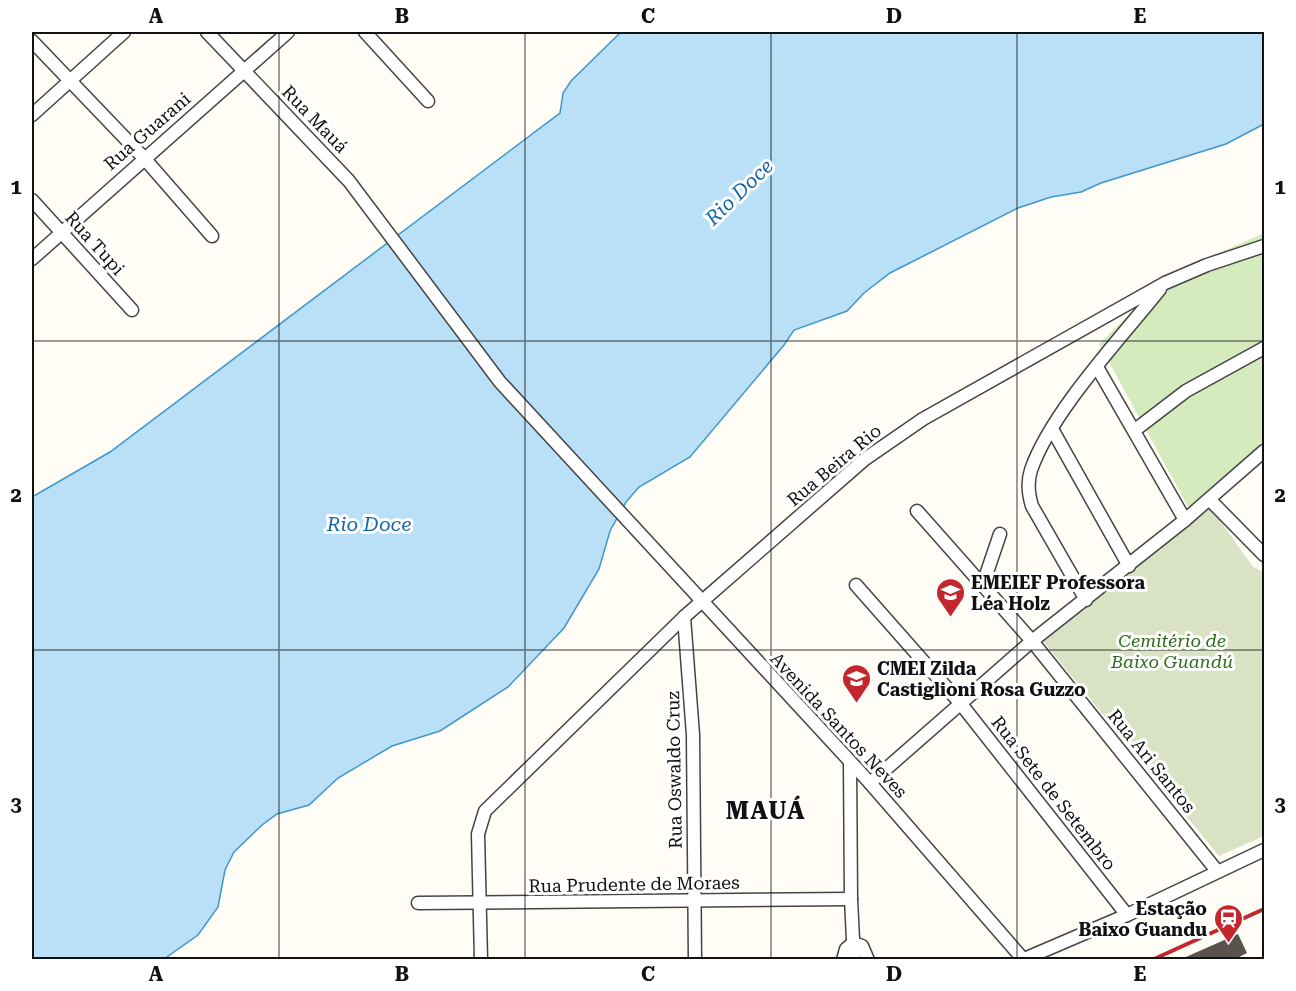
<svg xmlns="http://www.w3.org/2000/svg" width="1296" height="991" viewBox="0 0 1296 991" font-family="'Roboto Serif',serif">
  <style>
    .green { fill: #d5ebbd }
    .cemetery { fill: #d9e3c4 }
    .water { fill: #b9e0f7; stroke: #3f96cf; stroke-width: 1.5 }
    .building { fill: #5a524d }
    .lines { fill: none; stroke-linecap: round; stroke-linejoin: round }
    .minor-casing { stroke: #444; stroke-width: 15 }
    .minor { stroke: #fff; stroke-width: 12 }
    .rail { stroke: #c4262e; stroke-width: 4 }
    .grid { fill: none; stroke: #111; stroke-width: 1.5; stroke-opacity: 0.55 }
    .labels { text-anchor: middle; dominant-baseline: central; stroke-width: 6; stroke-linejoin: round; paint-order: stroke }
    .street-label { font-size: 18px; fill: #111; stroke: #fff }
    .poi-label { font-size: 18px; font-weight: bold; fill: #111; stroke: #fff; text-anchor: start }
    .park-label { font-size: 18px; font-style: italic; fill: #2f6b1f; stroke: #fff }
    .water-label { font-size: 20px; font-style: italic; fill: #1768a6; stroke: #fff }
    .district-label { font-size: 24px; font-weight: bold; letter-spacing: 1.5px; fill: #111; stroke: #fff }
    .neatline { fill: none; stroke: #111; stroke-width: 2 }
    .grid-label { font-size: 20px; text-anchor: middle; font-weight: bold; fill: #111 }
  </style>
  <rect width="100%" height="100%" fill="#fffdf5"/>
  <polygon class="green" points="1264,233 1264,448 1192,514 1099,344 1169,275"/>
  <polygon class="cemetery" points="1201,506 1211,508 1253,567 1264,572 1264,836 1219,856 1042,640"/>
  <polygon class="water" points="621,32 1264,32 1264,124 1226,144 1101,183 1081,192 1051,197 1018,208 890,273 864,293 847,311 794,330 784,345 690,457 639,487 626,502 610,531 599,569 564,628 508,687 440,731 392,746 338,778 309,805 277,814 262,825 234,852 225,870 218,907 198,935 164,959 32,959 32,497 110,452 560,113 563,93 571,81"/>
  <polygon class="building" points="1238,934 1247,953 1233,960 1179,960"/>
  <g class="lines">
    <defs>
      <g id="minor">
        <polyline points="207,32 349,181 500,382 870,783 1023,959"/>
        <polyline points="365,32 428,101"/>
        <polyline points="32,41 144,158 212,236"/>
        <polyline points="32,115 124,32"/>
        <polyline points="32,200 132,310"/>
        <polyline points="32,259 288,32"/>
        <polyline points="1097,367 1185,520"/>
        <polyline points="1052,429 1129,566"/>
        <polyline points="1135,430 1186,391 1264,348"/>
        <polyline points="1210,500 1264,555"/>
        <polyline points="917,511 1032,641 1217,871"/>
        <polyline points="983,584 1000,534"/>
        <polyline points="856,585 961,704 1127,915"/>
        <path d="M1086,600L1032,506C1028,493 1027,482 1031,470C1051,412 1121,338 1160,289"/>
        <polyline points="684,617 693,735 695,960"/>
        <polyline points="850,762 851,899 854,960"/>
        <polyline points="870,783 1032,641 1185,520 1264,451"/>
        <polyline points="418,903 851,899"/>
        <polyline points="853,943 862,946 868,960"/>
        <polyline points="481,960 478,834 485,811 684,617 865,459 923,419 1165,283 1207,265 1264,246"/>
        <polyline points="843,960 846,949 853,943"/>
        <polyline points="1022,960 1127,915 1264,850"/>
      </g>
    </defs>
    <use href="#minor" class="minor-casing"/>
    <use href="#minor" class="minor"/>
    <polyline class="rail" points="1152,960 1264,909"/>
  </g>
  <path class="grid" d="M279,32V960M525,32V960M771,32V960M1017,32V960M32,341H1264M32,650H1264"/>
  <defs>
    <symbol id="school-pin" viewBox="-11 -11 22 30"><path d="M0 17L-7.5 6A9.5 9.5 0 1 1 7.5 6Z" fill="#c4262e" stroke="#fff"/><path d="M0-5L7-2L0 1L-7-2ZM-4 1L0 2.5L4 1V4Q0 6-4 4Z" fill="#fff"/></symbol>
    <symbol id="station-pin" viewBox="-11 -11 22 30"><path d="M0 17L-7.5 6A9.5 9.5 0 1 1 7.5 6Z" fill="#c4262e" stroke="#fff"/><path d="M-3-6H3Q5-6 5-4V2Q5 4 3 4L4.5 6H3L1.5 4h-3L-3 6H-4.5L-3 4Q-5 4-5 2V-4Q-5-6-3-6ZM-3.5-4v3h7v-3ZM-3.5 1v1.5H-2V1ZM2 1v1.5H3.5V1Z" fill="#fff"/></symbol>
  </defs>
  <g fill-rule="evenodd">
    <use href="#school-pin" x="934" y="576" width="33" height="45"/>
    <use href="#school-pin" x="840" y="662" width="33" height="45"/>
    <use href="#station-pin" x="1212" y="902" width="33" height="45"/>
  </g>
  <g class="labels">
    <g class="street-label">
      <text transform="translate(315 119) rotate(46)">Rua Mauá</text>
      <text transform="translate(147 131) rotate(-41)">Rua Guarani</text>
      <text transform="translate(95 243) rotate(48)">Rua Tupi</text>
      <text transform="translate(834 465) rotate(-40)">Rua Beira Rio</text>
      <text transform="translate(839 725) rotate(47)">Avenida Santos Neves</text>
      <text transform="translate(1152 761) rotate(51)">Rua Ari Santos</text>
      <text transform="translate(674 770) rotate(-91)">Rua Oswaldo Cruz</text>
      <text transform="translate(1054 793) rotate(52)">Rua Sete de Setembro</text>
      <text transform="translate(634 884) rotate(-1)">Rua Prudente de Moraes</text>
    </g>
    <g class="poi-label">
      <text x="971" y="582">EMEIEF Professora<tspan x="971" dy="21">Léa Holz</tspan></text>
      <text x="877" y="668">CMEI Zilda<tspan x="877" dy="21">Castiglioni Rosa Guzzo</tspan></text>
      <text x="1207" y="908" text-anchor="end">Estação<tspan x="1207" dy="21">Baixo Guandu</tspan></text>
    </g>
    <g class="park-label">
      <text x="1172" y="640">Cemitério de<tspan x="1172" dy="21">Baixo Guandú</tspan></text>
    </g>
    <g class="water-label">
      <text transform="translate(739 192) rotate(-44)">Rio Doce</text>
      <text x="369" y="524">Rio Doce</text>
    </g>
    <g class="district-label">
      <text x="766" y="811">MAUÁ</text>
    </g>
  </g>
  <rect width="1296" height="991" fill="none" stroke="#ffffff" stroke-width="66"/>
  <rect x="33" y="33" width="1230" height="925" class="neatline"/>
  <g class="grid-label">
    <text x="156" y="23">A</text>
    <text x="402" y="23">B</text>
    <text x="648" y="23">C</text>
    <text x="894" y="23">D</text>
    <text x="1140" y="23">E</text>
    <text x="16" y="194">1</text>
    <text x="1280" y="194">1</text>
    <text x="16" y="502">2</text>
    <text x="1280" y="502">2</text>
    <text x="16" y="811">3</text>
    <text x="1280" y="811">3</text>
    <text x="156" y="981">A</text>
    <text x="402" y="981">B</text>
    <text x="648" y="981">C</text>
    <text x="894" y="981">D</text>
    <text x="1140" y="981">E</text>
  </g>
</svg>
